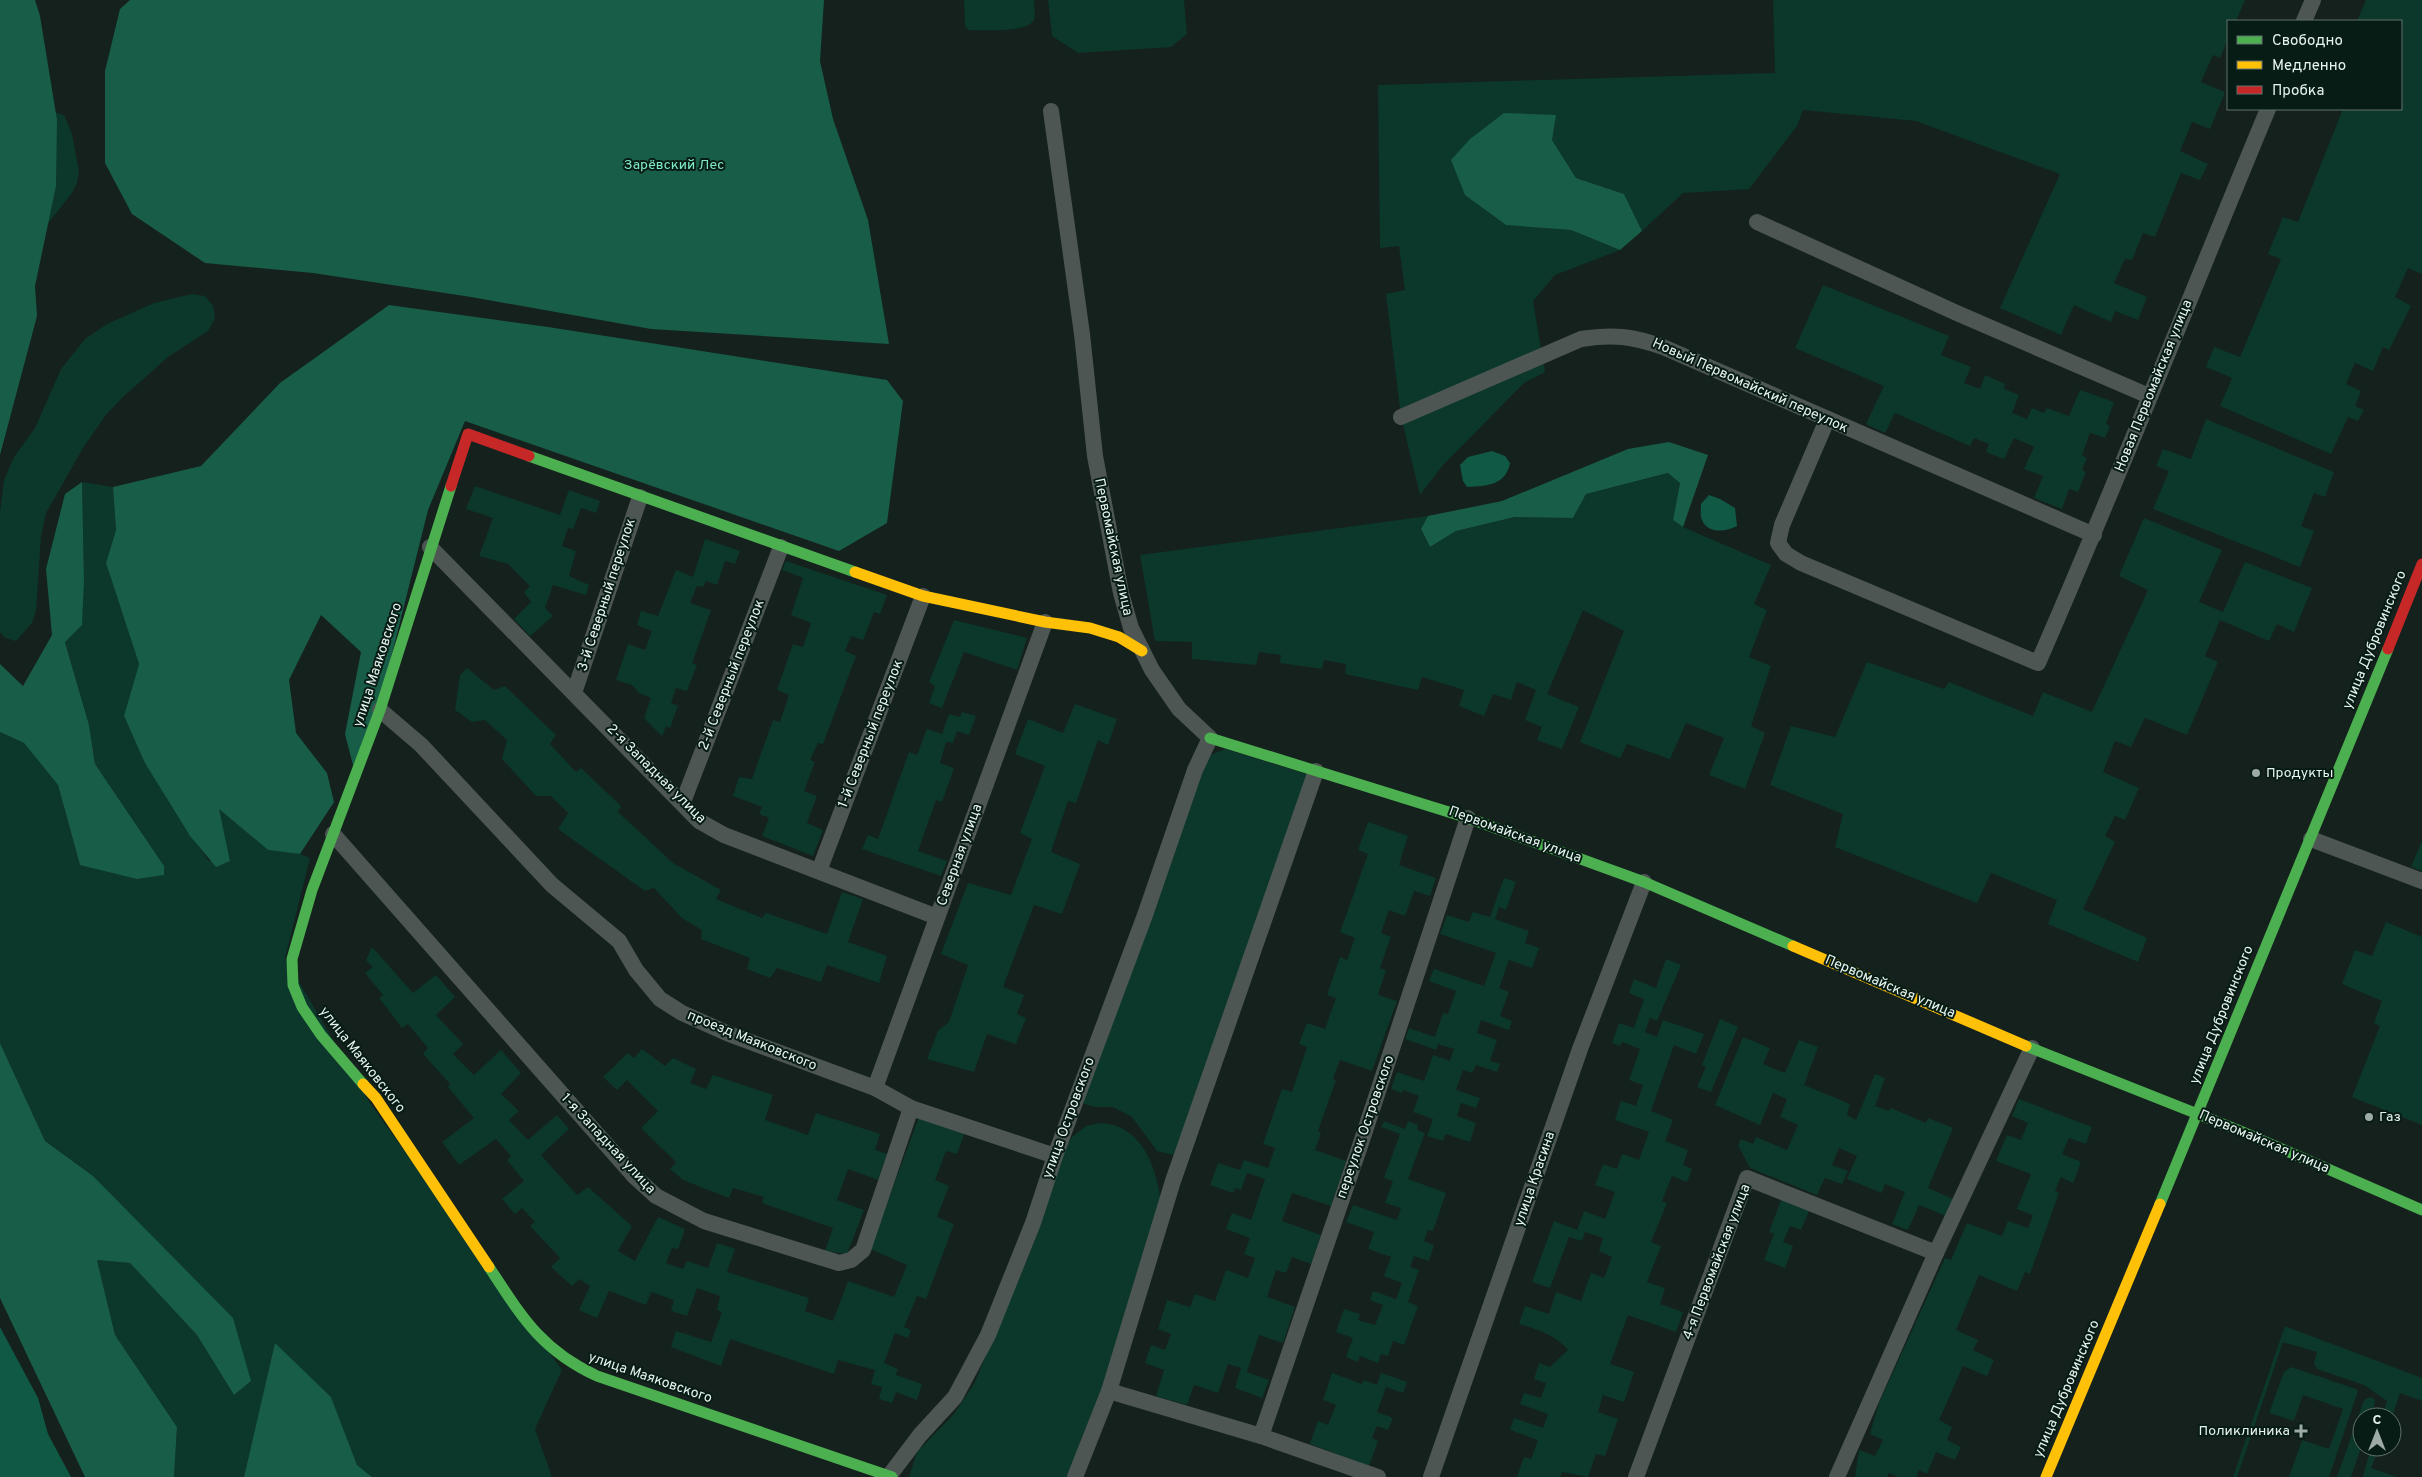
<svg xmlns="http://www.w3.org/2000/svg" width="2422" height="1477" viewBox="0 0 2422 1477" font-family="Overpass,sans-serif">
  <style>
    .green { fill: #0c372b }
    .forest { fill: #185d48 }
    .water { fill: #0f5945 }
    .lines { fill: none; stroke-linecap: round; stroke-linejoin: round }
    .street { stroke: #4d5653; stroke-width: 16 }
    .fast { stroke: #4caf50; stroke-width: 11 }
    .slow { stroke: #ffc107; stroke-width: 11 }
    .jam { stroke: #c62828; stroke-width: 11 }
    .poi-dot { fill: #9eaaa5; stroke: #071c15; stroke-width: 2 }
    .labels { text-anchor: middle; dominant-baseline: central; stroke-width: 4; stroke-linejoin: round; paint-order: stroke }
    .park-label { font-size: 14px; fill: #80eac5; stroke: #071c15 }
    .street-label { font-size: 14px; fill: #e7f4ee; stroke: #071c15 }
    .poi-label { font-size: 14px; fill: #e7f4ee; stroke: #071c15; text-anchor: start }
  </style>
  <rect width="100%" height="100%" fill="#15211d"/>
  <g class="green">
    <path d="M964,0H1034C1034,6 1036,15 1034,20C1028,33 981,30 968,30L965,26Z"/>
    <polygon points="1048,0 1184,0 1187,34 1171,47 1078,53 1052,36"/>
    <polygon points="1773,0 2245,0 2236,21 2228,21 2228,39 2220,58 2213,55 2201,82 2225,92 2210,129 2192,122 2180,151 2208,164 2200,180 2181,173 2155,237 2143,233 2132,260 2125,259 2114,283 2147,297 2138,320 2115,311 2111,322 2074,305 2061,335 2000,308 2060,174 1916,121 1803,110 1797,126 1749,189 1683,193 1642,231 1624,194 1576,178 1552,140 1507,225 1571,230 1620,250 1555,275 1533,301 1545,372 1524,383 1443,465 1420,495 1401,417 1386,294 1405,290 1399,246 1380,248 1378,85 1775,73"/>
    <polygon points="2366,0 2422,0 2422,274 2408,268 2395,297 2411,306 2389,350 2383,347 2373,371 2355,363 2346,384 2361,391 2355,406 2364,410 2358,421 2348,417 2331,454 2220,406 2232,378 2206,367 2214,347 2240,357 2281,259 2268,254 2283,217 2298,222 2343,109 2401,109 2401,21 2357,21"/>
    <polygon points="54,112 64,115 72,134 79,171 77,183 72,193 42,231"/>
    <polygon points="1823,285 1949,336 1941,355 1971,367 1964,383 1980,389 1985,375 2005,384 2004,389 2019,395 2012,413 2027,419 2032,408 2044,413 2047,408 2069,416 2080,390 2114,402 2106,424 2110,426 2105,438 2090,433 2082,455 2087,458 2082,470 2086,472 2078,492 2069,489 2062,509 2034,498 2043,476 2024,469 2034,447 2014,438 2004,459 1986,452 1989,444 1974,438 1970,446 1895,413 1885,433 1866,424 1884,386 1795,348"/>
    <polygon points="192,294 205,296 213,306 215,318 208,331 168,357 122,398 105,416 83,448 46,513 41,536 36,611 32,623 16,641 5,638 0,632 0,512 4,480 14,457 35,428 61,369 85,339 107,324 154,303"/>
    <polygon points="2206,419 2334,472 2325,497 2314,493 2301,526 2314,531 2300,567 2153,509 2169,471 2156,466 2163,449 2191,459"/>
    <polygon points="1669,473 1680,483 1673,520 1683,527 1771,565 1754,604 1767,610 1749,657 1771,666 1751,726 1765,733 1745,789 1709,775 1724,738 1686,723 1670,759 1627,744 1620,758 1580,742 1624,631 1583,610 1547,694 1579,707 1562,749 1537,740 1542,727 1525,720 1536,690 1517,682 1511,700 1493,694 1484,716 1459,706 1464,690 1422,677 1418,690 1345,674 1346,664 1324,660 1322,669 1280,663 1281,655 1259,652 1256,665 1192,659 1192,642 1155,641 1140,555 1428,516 1421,530 1430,547 1456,531 1516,517 1573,518 1586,494"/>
    <path d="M82,482L113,487L116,530L106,563L139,664L124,717C148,768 175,816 209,861L230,860L218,808L268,850L300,854L310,858L285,958L370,1103L562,1370L535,1429L552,1477H372L357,1465L331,1397L275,1344L244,1477H174L177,1427L115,1335L97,1260L130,1263L197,1335L234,1395L251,1381L93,1176L45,1141L0,1043V732L24,743L58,785L80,865L164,866L95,764L89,725L65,641L84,580Z"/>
    <polygon points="475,486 560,515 569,490 600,501 596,513 581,508 573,529 568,528 562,546 576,551 569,576 589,585 586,595 553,585 545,608 553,616 530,636 514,619 531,602 524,592 530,586 508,564 479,556 493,518 466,509"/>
    <polygon points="2144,518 2222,550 2199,602 2223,612 2245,562 2312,588 2294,632 2277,624 2269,641 2220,620 2205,656 2218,662 2187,735 2145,718 2131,747 2115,741 2103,772 2139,788 2125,820 2115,816 2105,836 2115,842 2083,909 2147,938 2138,962 2048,924 2057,900 1991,873 1977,903 1835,847 1843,814 1770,785 1791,726 1835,737 1867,662 1944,689 1949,682 2033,716 2043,692 2092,712 2148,590 2119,576"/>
    <polygon points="705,539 740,551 735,564 725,561 717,585 706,581 703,587 697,586 690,603 711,610 692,663 697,665 687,691 676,688 671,703 678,706 670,728 666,726 662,736 644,718 651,698 639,693 632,685 616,680 628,644 645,650 652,631 637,625 641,611 658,616 676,570 693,577"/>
    <polygon points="786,561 887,595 880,614 874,612 863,640 851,636 845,651 856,656 823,744 818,743 810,760 815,762 804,791 817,796 807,823 823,830 813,856 762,836 769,818 759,814 762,807 733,796 739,777 752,779 773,720 780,722 789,695 777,690 793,644 803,647 811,623 791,615 803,578 782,570"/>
    <polygon points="954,620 1027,638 1017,670 964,652 942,708 929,703 935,686 929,682"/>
    <polygon points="467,668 494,690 505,686 556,735 550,744 576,772 581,768 621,806 618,812 673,863 721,890 716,899 762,918 766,913 827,934 842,892 863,899 848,942 887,956 879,983 827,965 821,982 777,968 770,978 747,969 750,958 701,939 702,930 682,918 654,888 645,891 558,829 568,813 551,796 536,796 502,759 507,740 485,720 472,722 455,710 460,675"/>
    <polygon points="1075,704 1117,719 1108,745 1098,740 1076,803 1068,801 1051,852 1080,864 1062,914 1034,905 1003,987 1024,995 1017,1014 1026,1018 1016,1044 987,1034 974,1072 927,1059 938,1031 949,1022 968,965 941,954 968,883 1011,895 1032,839 1020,833 1045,766 1015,754 1028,719 1063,733"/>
    <polygon points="962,712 976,716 969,735 957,731 953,743 946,742 940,763 954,768 942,802 936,800 918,851 947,861 941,876 862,849 868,835 878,839 909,752 917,755 927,729 942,734 949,714 960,717"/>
    <polygon points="1225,749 1310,775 1181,1138 1173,1155 1157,1151 1132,1117 1113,1107 1095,1107 1084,1104 1083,1094 1200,774 1211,755"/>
    <polygon points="1368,822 1408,836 1399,865 1436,878 1430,896 1414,891 1405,916 1389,910 1381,933 1391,937 1380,968 1386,970 1378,995 1397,1001 1372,1071 1340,1060 1333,1079 1336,1080 1318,1131 1321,1133 1315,1150 1346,1161 1331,1206 1292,1193 1282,1221 1321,1235 1311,1264 1292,1257 1286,1273 1276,1270 1267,1297 1295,1307 1283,1343 1259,1335 1247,1372 1269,1380 1262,1398 1235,1388 1241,1368 1228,1364 1218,1393 1194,1385 1187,1405 1156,1396 1164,1370 1145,1363 1151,1345 1165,1350 1171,1334 1158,1329 1167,1300 1190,1307 1195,1294 1215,1301 1226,1270 1248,1278 1255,1258 1244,1254 1250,1238 1226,1229 1232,1213 1251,1220 1265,1179 1247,1173 1241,1190 1235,1188 1233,1193 1210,1185 1218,1163 1240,1170 1244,1160 1268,1168 1275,1148 1263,1144 1282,1089 1292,1092 1307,1047 1299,1044 1307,1023 1325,1029 1336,998 1327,995 1340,957 1347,960 1355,938 1340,932 1368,854 1358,850"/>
    <polygon points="2422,841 2422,871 2411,867"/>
    <polygon points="1504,878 1516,882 1506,910 1499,907 1495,919 1529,931 1525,943 1539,948 1532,968 1509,960 1499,988 1509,992 1500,1016 1512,1021 1509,1030 1481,1020 1477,1033 1497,1040 1490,1061 1500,1064 1497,1072 1476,1065 1472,1073 1463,1070 1456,1090 1480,1098 1476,1108 1461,1103 1457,1116 1476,1123 1470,1142 1446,1134 1443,1141 1427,1136 1433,1119 1413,1112 1419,1096 1403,1090 1401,1093 1391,1089 1397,1072 1424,1081 1433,1055 1450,1061 1454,1049 1438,1044 1436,1050 1405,1039 1409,1028 1435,1037 1443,1013 1448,1014 1456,991 1429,981 1434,969 1484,986 1496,953 1440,934 1447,915 1469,922 1473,912 1490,917"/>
    <polygon points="2386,922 2422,937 2422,1125 2352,1097 2380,1026 2374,1023 2382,1001 2342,984 2355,950 2372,956"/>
    <polygon points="372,947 413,993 436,975 455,997 436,1015 463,1044 453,1054 474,1075 501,1050 521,1073 501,1094 519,1111 509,1120 528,1140 557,1115 569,1129 541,1155 577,1195 588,1187 632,1226 618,1251 635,1261 658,1217 685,1229 678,1249 672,1248 666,1263 683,1269 687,1261 708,1268 717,1243 735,1249 727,1272 809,1298 805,1311 833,1321 848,1281 894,1297 907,1265 870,1249 919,1117 965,1132 957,1154 946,1151 935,1180 949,1186 937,1217 954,1224 926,1299 917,1296 904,1327 911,1330 908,1338 895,1333 884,1363 898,1369 896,1375 922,1384 917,1400 896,1392 892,1403 879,1399 882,1387 871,1384 875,1370 838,1360 834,1374 730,1339 721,1366 671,1347 676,1331 711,1342 722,1312 717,1310 720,1296 697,1288 687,1316 671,1311 674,1300 651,1292 646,1305 609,1291 597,1318 579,1310 590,1286 579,1279 572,1286 551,1267 560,1258 530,1226 535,1222 522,1208 515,1214 502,1199 524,1181 507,1160 511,1156 496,1139 459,1165 442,1142 474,1118 448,1087 450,1084 423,1054 428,1048 408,1024 402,1028 379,998 383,995 365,973 373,967 366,960"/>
    <path d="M1666,959L1681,965L1657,1021L1650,1018L1645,1032L1657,1037L1663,1020L1704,1034L1696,1054L1674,1045L1651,1111L1673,1120L1665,1141L1688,1150L1683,1165L1692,1169L1687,1182L1672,1176L1662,1201L1667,1203L1651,1242L1661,1246L1647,1282L1665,1288L1660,1304L1683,1312L1676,1332L1628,1315L1610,1364L1634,1372L1624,1402L1603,1395L1598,1412L1618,1419L1605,1456L1596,1454L1588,1477L1562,1472L1560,1477H1517L1524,1457L1531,1459L1538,1440L1510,1430L1514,1418L1543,1428L1548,1414L1520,1404L1524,1393L1541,1398L1546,1383L1534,1379L1539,1363L1550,1367L1568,1350C1556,1335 1537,1329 1519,1324L1525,1306L1549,1314L1556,1292L1581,1301L1591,1273L1604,1278L1612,1257L1599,1251L1603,1238L1585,1232L1582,1241L1569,1237L1550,1288L1532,1282L1554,1221L1577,1230L1584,1211L1605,1219L1615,1192L1595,1185L1603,1164L1617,1169L1622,1154L1639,1160L1649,1132L1615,1120L1621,1101L1636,1106L1643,1085L1629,1080L1640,1049L1622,1042L1620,1046L1612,1043L1619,1023L1634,1028L1644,999L1629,993L1634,979L1656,988Z"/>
    <polygon points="1720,1019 1738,1027 1711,1092 1697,1087 1706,1067 1702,1065"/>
    <polygon points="1743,1037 1770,1048 1763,1064 1785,1073 1799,1040 1818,1047 1804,1085 1850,1104 1847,1115 1856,1120 1875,1074 1885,1078 1875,1106 1889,1111 1891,1108 1926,1123 1928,1118 1953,1128 1928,1188 1953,1199 1946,1216 1919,1205 1908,1230 1892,1224 1905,1192 1885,1184 1882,1193 1847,1179 1857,1156 1839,1148 1832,1165 1848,1171 1842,1184 1825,1178 1817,1195 1750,1168 1738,1145 1741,1139 1753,1144 1756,1137 1787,1150 1798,1125 1780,1117 1787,1099 1773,1093 1760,1125 1715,1105"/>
    <polygon points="642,1049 665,1066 673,1058 696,1069 690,1083 706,1089 713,1075 773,1095 765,1120 808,1135 816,1113 880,1134 875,1150 887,1154 878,1180 848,1169 837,1200 864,1210 847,1254 825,1251 833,1228 762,1203 764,1197 733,1188 729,1198 683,1180 670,1169 676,1162 641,1128 658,1111 627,1080 617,1090 603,1077 628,1053 634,1058"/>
    <polygon points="2019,1099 2092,1127 2086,1144 2069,1138 2062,1154 2081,1162 2073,1183 2061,1177 2055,1191 2059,1193 2030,1274 2025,1272 2017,1291 1979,1275 1956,1330 1978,1340 1973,1350 1994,1360 1987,1376 1963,1366 1939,1420 1952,1427 1947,1440 1961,1447 1955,1460 1936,1452 1927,1474 1919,1470 1916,1477 1898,1477 1889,1473 1887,1477 1855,1477 1859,1450 1875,1456 1883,1440 1870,1434 1879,1403 1945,1258 1951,1260 1967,1223 2002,1236 2008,1221 2028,1228 2033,1215 2017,1209 2031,1174 1996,1161 2007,1135 2021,1140 2028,1123 2012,1116"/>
    <polygon points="1384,1121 1405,1129 1408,1121 1418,1125 1417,1130 1425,1133 1408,1179 1446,1193 1433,1231 1428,1230 1424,1241 1434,1245 1429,1261 1414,1256 1410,1267 1419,1270 1408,1302 1418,1306 1404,1345 1393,1341 1388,1356 1381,1354 1378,1363 1360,1356 1358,1362 1346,1357 1353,1338 1336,1332 1344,1309 1360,1314 1358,1320 1375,1325 1383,1305 1370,1300 1373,1291 1396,1299 1402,1283 1384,1276 1391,1257 1368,1249 1374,1232 1346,1222 1353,1205 1397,1220 1401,1208 1385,1203 1393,1181 1384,1178 1400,1134 1381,1127"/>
    <path d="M1100,1123C1142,1124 1158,1169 1161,1205L1100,1394L1070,1477H909L917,1452L954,1414L974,1384L1034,1242L1062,1153L1072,1137L1086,1126Z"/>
    <polygon points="1781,1200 1809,1211 1801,1230 1790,1226 1783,1242 1793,1246 1785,1268 1764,1260 1774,1234 1769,1232"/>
    <polygon points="2285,1326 2422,1378 2422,1401 2400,1393 2392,1417 2382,1417 2387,1401 2364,1385 2317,1369 2314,1363 2317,1352 2283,1342 2237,1477 2233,1477"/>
    <polygon points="2291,1367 2356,1389 2358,1391 2329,1477 2289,1477 2302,1440 2329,1449 2343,1409 2303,1395 2294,1421 2269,1413 2284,1372"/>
    <polygon points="1332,1373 1362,1384 1364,1380 1377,1385 1381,1373 1407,1382 1403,1393 1386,1387 1377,1412 1393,1418 1388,1430 1377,1426 1372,1438 1378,1441 1369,1466 1310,1444 1318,1421 1328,1425 1336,1405 1323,1400"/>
    <polygon points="2371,1397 2375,1400 2372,1417 2362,1417 2362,1445 2351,1477 2337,1477 2363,1403 2365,1399"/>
    <polygon points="2371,1447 2379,1447 2371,1468 2397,1477 2363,1477"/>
  </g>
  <g class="forest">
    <polygon points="0,0 35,0 40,16 57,120 56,186 35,286 37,316 0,455"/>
    <polygon points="130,0 824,0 820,61 833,119 868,220 889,344 651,329 471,297 313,273 205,263 132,214 105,163 105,71 120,9"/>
    <polygon points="1504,113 1556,115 1552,140 1576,178 1624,194 1642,231 1620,250 1571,230 1506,225 1465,195 1451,160 1470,139"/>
    <polygon points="389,305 548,327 887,380 903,401 887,523 839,551 465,421 428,510 384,686 355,773 345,734 361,652 321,615 289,680 296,733 327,773 334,802 300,854 268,850 219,809 230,861 216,867 190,836 145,763 124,716 139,664 106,563 116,530 113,487 201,466 280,383"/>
    <polygon points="1669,442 1708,455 1683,527 1673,520 1680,483 1668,473 1586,494 1573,518 1515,517 1456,531 1430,547 1421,529 1428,516 1502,501 1628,449"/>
    <polygon points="82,482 84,580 82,625 65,642 89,725 95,764 164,866 164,875 137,879 80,865 58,785 24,743 0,732 0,664 23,686 52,635 46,569 65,494"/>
    <polygon points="0,1043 45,1141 93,1176 233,1318 251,1381 234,1395 197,1335 130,1263 97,1260 115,1335 177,1427 174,1477 85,1477 0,1298"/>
    <polygon points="275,1343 331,1397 357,1465 372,1477 244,1477"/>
  </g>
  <g class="water">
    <path d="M1492,451L1505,456L1510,463C1506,485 1487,486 1467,487L1463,481L1460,465L1468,457Z"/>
    <path d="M1709,495L1720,499L1735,508L1737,526C1726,532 1708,534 1702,520C1700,516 1701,509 1701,504Z"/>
    <polygon points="0,1327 38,1398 48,1434 71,1477 0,1477"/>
  </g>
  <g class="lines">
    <g class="street">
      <polyline points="2304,21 2313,0"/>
      <polyline points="1757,222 1959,314 2149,396"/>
      <path d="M1401,417L1581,339C1613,334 1632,336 1663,347L2094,535"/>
      <path d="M1827,420L1782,525L1778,543L1786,554L1801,563L2038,663C2118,480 2191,294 2268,109"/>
      <polyline points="430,547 699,821 724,835 937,917"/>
      <polyline points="574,693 640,497"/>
      <polyline points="380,710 421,745 552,885 619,941 636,970 660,999 682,1013 729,1034 875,1088 911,1108 1055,1156"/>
      <polyline points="683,802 781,547"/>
      <polyline points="333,834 634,1176 656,1196 704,1221 839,1263 851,1260 863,1250 911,1108"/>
      <polyline points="2311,839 2422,881"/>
      <polyline points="819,871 923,596"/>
      <polyline points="875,1088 1045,622"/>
      <polyline points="1109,1391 1261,1436 1378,1477"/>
      <polyline points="1261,1436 1360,1146 1468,818"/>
      <polyline points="889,1476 920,1435 955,1397 988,1335 1033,1223 1055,1156 1145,915 1195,770 1210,738 1179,709 1152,670 1131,628 1121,593 1095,456 1082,334 1051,111"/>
      <polyline points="1075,1477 1109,1391 1173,1181 1316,771"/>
      <polyline points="1431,1477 1580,1049 1644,882"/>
      <polyline points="1636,1477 1747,1178 1936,1253"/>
      <polyline points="1837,1477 1936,1253 2032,1048"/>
    </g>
    <g class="fast">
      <polyline points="529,456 855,572"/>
      <polyline points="1210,738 1468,818 1644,882 1793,946"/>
      <polyline points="2026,1046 2238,1130 2422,1210"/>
      <polyline points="363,1084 321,1035 302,1007 293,985 292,959 312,890 380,710 451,486"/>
      <polyline points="2160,1204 2388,649"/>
      <path d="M489,1267C522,1317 541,1350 597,1376L892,1477"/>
    </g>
    <g class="slow">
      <polyline points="855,572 923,596 1045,622 1090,628 1119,637 1142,651"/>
      <polyline points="1793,946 2026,1046"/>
      <polyline points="363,1084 376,1098 489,1267"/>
      <polyline points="2046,1477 2160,1204"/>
    </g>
    <g class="jam">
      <polyline points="451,486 468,434 529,456"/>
      <polyline points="2388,649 2422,564"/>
    </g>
  </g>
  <g class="poi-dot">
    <circle cx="2256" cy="773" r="5"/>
    <circle cx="2369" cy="1117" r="5"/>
    <path d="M2298.5 1423.5h5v5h5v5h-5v5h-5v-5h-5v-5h5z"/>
  </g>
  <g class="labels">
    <g class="park-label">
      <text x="674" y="165">Зарёвский Лес</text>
    </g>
    <g class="street-label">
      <text transform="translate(1750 386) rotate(24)">Новый Первомайский переулок</text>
      <text transform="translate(2154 386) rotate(-68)">Новая Первомайская улица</text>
      <text transform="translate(1113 547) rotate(78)">Первомайская улица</text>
      <text transform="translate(607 595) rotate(-72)">3-й Северный переулок</text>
      <text transform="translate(2375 640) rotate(-68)">улица Дубровинского</text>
      <text transform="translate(378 665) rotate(-72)">улица Маяковского</text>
      <text transform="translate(732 675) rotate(-69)">2-й Северный переулок</text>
      <text transform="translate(871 734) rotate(-69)">1-й Северный переулок</text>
      <text transform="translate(656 774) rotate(45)">2-я Западная улица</text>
      <text transform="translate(1515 835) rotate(20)">Первомайская улица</text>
      <text transform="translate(960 855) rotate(-70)">Северная улица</text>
      <text transform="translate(1890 987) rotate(23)">Первомайская улица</text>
      <text transform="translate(2222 1015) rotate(-68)">улица Дубровинского</text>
      <text transform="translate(752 1041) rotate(22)">проезд Маяковского</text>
      <text transform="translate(362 1060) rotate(52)">улица Маяковского</text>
      <text transform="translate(1069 1118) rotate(-70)">улица Островского</text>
      <text transform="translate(1366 1127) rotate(-71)">переулок Островского</text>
      <text transform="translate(2264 1142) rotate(23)">Первомайская улица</text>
      <text transform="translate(608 1144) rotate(47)">1-я Западная улица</text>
      <text transform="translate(1535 1179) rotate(-71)">улица Красина</text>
      <text transform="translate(1717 1262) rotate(-69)">4-я Первомайская улица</text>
      <text transform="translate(650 1378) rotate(19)">улица Маяковского</text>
      <text transform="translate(2067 1389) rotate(-67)">улица Дубровинского</text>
    </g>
    <g class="poi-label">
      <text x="2266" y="773">Продукты</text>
      <text x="2379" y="1117">Газ</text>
      <text x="2290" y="1431" text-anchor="end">Поликлиника</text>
    </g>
  </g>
  <rect x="2227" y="20" width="175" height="90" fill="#071c15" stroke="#61726c"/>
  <rect x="2237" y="36" width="25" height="8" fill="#4caf50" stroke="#61726c"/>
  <text x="2272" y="45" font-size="15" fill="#e7f4ee">Свободно</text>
  <rect x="2237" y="61" width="25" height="8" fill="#ffc107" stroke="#61726c"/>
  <text x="2272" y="70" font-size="15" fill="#e7f4ee">Медленно</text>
  <rect x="2237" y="86" width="25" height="8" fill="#c62828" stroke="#61726c"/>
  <text x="2272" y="95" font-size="15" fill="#e7f4ee">Пробка</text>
  <g transform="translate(2377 1432)"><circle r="24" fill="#071c15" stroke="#61726c"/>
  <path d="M0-4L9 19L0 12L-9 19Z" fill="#9eaaa5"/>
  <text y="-8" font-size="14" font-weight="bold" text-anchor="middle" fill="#e7f4ee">С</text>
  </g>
</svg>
